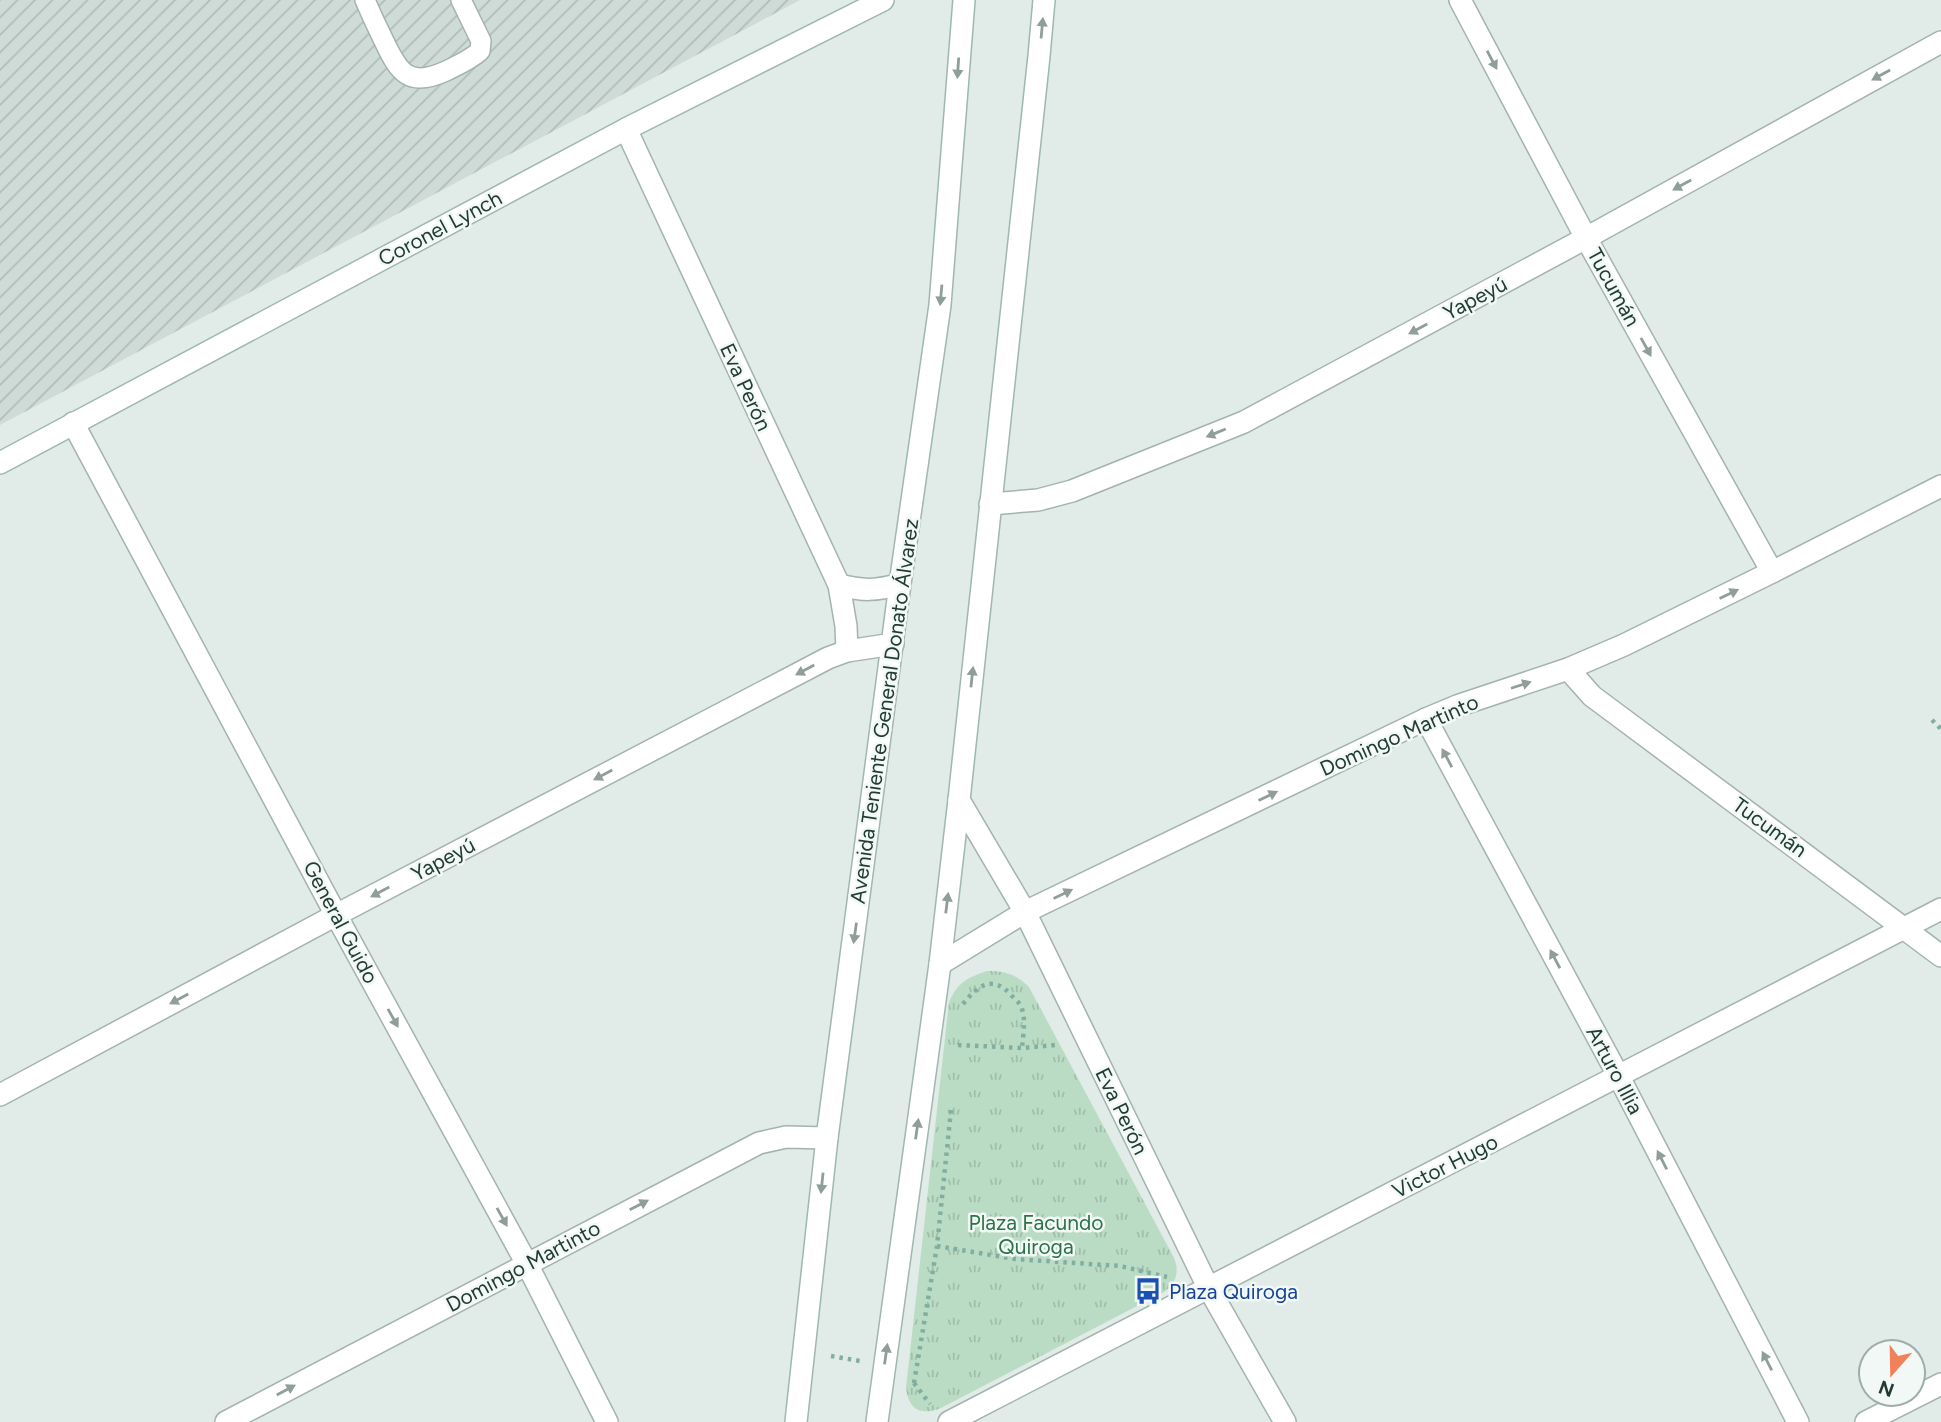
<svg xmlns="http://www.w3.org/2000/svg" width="1941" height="1422" viewBox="0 0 1941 1422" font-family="Figtree,sans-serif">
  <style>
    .industrial { fill: url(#industrial-furrows) }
    .park { fill: url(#park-tufts) }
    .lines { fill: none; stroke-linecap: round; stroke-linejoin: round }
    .service-casing { stroke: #a4b3ae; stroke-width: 22 }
    .minor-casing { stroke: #a4b3ae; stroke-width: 24 }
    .secondary-casing { stroke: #a0b7af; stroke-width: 24 }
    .path { stroke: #82aea1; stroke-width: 4.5; stroke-dasharray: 3.5 5; stroke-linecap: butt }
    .service { stroke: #fff; stroke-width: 19 }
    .minor { stroke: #fff; stroke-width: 21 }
    .secondary { stroke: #fff; stroke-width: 21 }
    .oneway { fill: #909e9a }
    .labels { text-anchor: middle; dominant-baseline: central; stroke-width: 5; stroke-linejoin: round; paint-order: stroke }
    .street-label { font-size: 21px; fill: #223c35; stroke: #f2f8f5 }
    .park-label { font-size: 21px; fill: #2d7248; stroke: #f2f8f5 }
    .transit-label { font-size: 21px; fill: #164399; stroke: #f2f8f5; text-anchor: start }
  </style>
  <defs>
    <pattern id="industrial-furrows" width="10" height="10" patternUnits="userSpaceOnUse" patternTransform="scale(1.75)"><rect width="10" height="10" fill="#cfdbd6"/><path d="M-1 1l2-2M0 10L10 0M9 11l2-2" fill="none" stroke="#b1bdb8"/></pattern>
    <pattern id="park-tufts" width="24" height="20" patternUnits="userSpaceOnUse" patternTransform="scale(1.75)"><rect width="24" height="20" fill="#badcc4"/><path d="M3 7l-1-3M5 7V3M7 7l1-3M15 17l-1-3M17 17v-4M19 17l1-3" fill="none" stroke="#a0bea9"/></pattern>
  </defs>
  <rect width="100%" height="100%" fill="#e1ebe7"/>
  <polygon class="industrial" points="0,0 800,0 0,425"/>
  <path class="park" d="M987,971C1005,971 1016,974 1029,987L1173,1256C1180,1270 1177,1283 1164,1292L939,1409C919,1415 909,1410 906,1388L949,1002C958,982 967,978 987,971Z"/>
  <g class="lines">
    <defs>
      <path id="service" d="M365,0C371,14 377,27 384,41C399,73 409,88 446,71C458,65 470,60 480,51L481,41L461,0"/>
      <g id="minor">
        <polyline points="1460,0 1586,238 1772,572"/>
        <polyline points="626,129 839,585 846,626 847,651"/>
        <polyline points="73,423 336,915 527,1264 607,1422"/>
        <polyline points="990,504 1038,500 1072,491 1244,422 1586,238 1941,42"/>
        <path d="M839,585C863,591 876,591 900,584"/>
        <polyline points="1568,669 1592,696 1941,956"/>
        <polyline points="1426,719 1619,1077 1798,1422"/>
        <polyline points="959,800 1025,912 1208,1287 1285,1422"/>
        <polyline points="940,964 1025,912 1426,719 1457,706 1568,669 1624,645 1772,572 1941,486"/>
        <polyline points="0,1095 336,915 828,658 847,651 893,644"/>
        <polyline points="226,1422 759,1143 786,1137 827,1138"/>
        <polyline points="949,1422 1941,909"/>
        <polyline points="1866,1422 1941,1384"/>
      </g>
      <g id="secondary">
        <polyline points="0,463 626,129 883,0"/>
        <polyline points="796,1422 827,1138 900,584 940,305 964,0"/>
        <polyline points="877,1422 940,964 959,800 1039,56 1044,0"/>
      </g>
    </defs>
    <use href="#service" class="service-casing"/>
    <use href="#minor" class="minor-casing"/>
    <use href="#secondary" class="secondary-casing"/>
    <g class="path">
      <polyline points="1932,720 1941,729"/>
      <path d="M963,1004C978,985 993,974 1012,996C1016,1000 1021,1004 1022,1009C1026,1021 1023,1036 1022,1048"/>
      <polyline points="958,1045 1022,1048 1056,1045"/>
      <polyline points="937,1246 1015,1259 1120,1266 1167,1277"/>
      <polyline points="831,1356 860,1361"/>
      <polyline points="914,1383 937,1246 951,1110"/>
      <polyline points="914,1383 930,1404"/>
    </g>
    <use href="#service" class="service"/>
    <use href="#minor" class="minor"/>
    <use href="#secondary" class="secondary"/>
  </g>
  <defs><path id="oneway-solid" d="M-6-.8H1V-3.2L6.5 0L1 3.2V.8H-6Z" transform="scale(1.75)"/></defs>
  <g class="oneway">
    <use href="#oneway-solid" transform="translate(1042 28) rotate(-85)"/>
    <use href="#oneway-solid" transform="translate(1492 60) rotate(62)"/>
    <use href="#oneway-solid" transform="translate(958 68) rotate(94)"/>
    <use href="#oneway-solid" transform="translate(1881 75) rotate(151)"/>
    <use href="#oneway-solid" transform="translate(1682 185) rotate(151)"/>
    <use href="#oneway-solid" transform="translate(941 295) rotate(95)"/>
    <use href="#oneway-solid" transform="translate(1418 329) rotate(152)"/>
    <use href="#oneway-solid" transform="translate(1646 347) rotate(61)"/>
    <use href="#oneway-solid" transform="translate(1216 433) rotate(158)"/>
    <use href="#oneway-solid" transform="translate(1729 594) rotate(-26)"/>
    <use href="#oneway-solid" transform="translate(805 670) rotate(152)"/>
    <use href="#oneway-solid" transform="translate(972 677) rotate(-84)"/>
    <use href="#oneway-solid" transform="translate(1521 685) rotate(-18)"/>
    <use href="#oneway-solid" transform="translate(1447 758) rotate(-118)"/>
    <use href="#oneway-solid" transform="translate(603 775) rotate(152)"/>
    <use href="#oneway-solid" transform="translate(1268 796) rotate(-26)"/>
    <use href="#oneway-solid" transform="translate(380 892) rotate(152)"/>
    <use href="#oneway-solid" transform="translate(1063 894) rotate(-26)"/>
    <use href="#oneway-solid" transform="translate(947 903) rotate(-83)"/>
    <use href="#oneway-solid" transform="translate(855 933) rotate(98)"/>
    <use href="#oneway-solid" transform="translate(1555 959) rotate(-118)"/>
    <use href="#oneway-solid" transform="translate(179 999) rotate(152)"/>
    <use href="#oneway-solid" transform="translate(393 1018) rotate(61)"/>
    <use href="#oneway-solid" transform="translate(917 1129) rotate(-82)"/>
    <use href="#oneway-solid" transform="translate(1662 1160) rotate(-117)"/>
    <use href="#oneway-solid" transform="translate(822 1183) rotate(96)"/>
    <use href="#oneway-solid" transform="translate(639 1205) rotate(-27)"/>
    <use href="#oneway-solid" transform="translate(502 1217) rotate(61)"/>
    <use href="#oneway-solid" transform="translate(886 1354) rotate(-82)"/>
    <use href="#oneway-solid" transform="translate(1767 1361) rotate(-117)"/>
    <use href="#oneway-solid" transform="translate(286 1390) rotate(-28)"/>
  </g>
  <defs>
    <symbol id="bus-bare" viewBox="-9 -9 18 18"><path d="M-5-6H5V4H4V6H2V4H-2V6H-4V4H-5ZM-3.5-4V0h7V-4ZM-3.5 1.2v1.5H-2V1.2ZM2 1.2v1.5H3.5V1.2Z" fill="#1a4fb4" stroke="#f2f8f5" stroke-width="2.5" paint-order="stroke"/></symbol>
  </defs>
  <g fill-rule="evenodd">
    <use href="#bus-bare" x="1129" y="1272" width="38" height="38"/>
  </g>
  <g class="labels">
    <g class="street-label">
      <text transform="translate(440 228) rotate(-28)">Coronel Lynch</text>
      <text transform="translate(1614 287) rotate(61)">Tucumán</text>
      <text transform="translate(1475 298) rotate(-28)">Yapeyú</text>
      <text transform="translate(746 387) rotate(65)">Eva Perón</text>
      <text transform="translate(884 711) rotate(-82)">Avenida Teniente General Donato Álvarez</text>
      <text transform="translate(1399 735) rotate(-24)">Domingo Martinto</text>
      <text transform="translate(1770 827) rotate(36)">Tucumán</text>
      <text transform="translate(443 859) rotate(-28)">Yapeyú</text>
      <text transform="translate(341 922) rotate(62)">General Guido</text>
      <text transform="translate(1615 1070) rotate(62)">Arturo Illia</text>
      <text transform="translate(1122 1111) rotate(64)">Eva Perón</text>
      <text transform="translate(1445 1166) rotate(-27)">Victor Hugo</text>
      <text transform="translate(523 1266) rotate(-28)">Domingo Martinto</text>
    </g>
    <g class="park-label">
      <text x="1036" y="1222">Plaza Facundo<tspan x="1036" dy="24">Quiroga</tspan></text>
    </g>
    <g class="transit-label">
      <text x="1169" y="1291">Plaza Quiroga</text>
    </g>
  </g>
  <g transform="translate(1892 1373) rotate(200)"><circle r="33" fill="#f2f8f5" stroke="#9fada8" stroke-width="2"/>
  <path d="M0-5L12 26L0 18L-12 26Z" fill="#ef825c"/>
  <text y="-10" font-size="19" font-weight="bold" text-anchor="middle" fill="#223c35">N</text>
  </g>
</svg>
